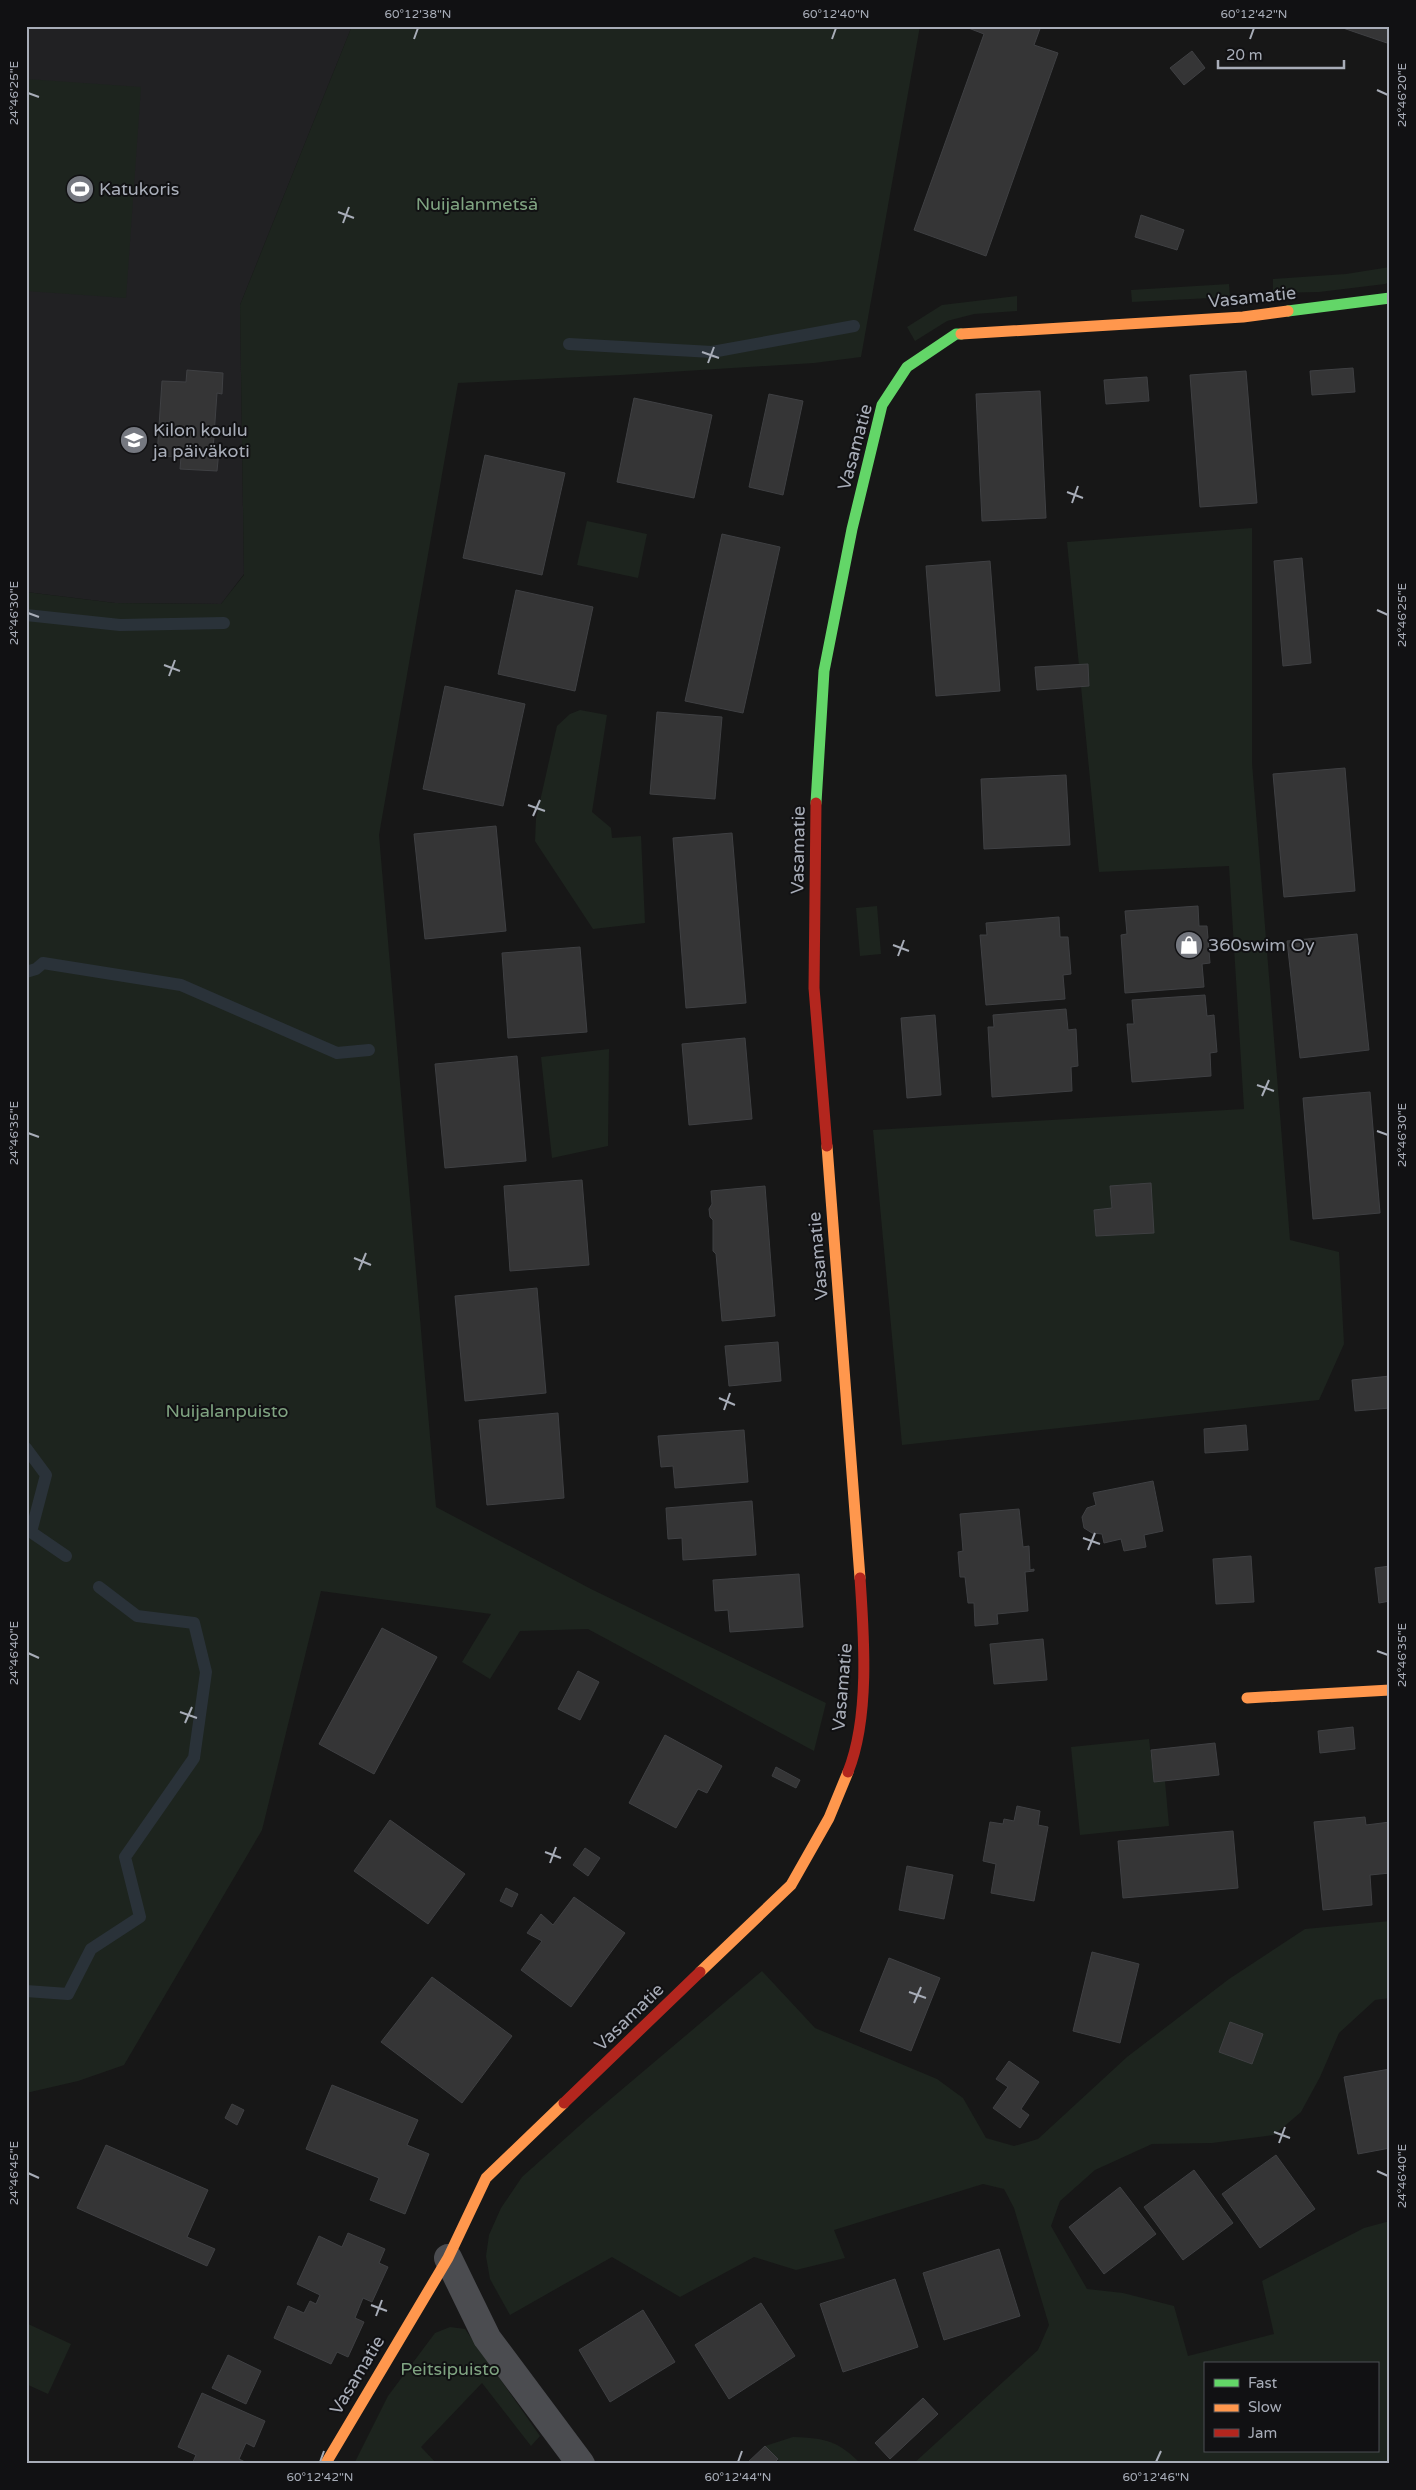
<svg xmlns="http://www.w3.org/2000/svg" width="1416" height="2490" viewBox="0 0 1416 2490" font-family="'Varela Round',sans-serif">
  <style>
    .built { fill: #212123 }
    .green { fill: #1d241e; fill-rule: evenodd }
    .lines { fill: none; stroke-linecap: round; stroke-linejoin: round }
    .stream { stroke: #2a3239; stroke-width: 12 }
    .building { fill: #353536; stroke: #3f4043 }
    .street { stroke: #4b4c50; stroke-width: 28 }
    .fast { stroke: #63d668; stroke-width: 11 }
    .slow { stroke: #ff974d; stroke-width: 11 }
    .jam { stroke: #b3261e; stroke-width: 11 }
    .ticks { fill: none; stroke: #a8adb8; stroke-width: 2 }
    .labels { text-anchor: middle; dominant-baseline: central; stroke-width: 4; stroke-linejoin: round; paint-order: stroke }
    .poi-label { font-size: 18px; fill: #a8adb8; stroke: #111113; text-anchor: start }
    .park-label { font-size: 18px; fill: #7fa381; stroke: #111113 }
    .street-label { font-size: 18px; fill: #a8adb8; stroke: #111113 }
    .neatline { fill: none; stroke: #a8adb8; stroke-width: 2 }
    .ticks-label { font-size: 12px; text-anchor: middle; fill: #a8adb8 }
  </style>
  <rect width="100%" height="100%" fill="#171717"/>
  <polygon class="built" points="26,26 352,26 240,305 244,574 221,604 115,603 26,592"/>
  <g class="green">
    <polygon points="352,26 920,26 861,357 814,363 621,375 458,383 379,835 436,1507 591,1589 826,1703 814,1751 588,1629 520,1631 490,1679 462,1662 491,1614 321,1591 262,1830 124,2065 78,2081 26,2093 26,592 115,603 221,604 244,575 240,305"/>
    <polygon points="26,79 141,87 126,298 26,291"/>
    <polygon points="1390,267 1390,282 1385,284 1319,292 1273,293 1273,279 1346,274"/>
    <polygon points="1229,284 1230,297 1132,302 1131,290"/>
    <polygon points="1017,296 1017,311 974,314 947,321 915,341 907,327 942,305"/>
    <polygon points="587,521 647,534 638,578 577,565"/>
    <polygon points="1252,528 1252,763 1290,1240 1339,1252 1344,1344 1319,1400 902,1445 873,1130 1244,1109 1229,866 1099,872 1067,542"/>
    <polygon points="580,710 607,715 592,812 611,828 612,838 641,836 645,923 593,929 535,841 536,819 557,726 570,714"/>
    <polygon points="877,906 881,954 860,956 856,908"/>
    <polygon points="609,1049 608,1146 552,1158 541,1057"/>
    <polygon points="1149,1739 1154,1782 1165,1781 1169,1826 1080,1835 1071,1747"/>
    <path d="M1390,1921V1998L1375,2000L1339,2033L1320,2077L1301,2112L1274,2135L1212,2143L1152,2144L1095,2170L1060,2201L1051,2226L1087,2289L1123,2293L1174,2306L1188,2356L1274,2334L1262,2281L1364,2228L1390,2221V2464H913L1038,2350L1049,2325L1014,2208L1004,2189L983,2184L834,2230L845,2258L796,2270L754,2257L680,2297L612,2257L510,2315L490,2279L486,2256L489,2235L501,2208L522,2177L587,2119L762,1971L815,2028L937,2079L963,2098L986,2138L1014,2146L1038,2139L1127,2057L1229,1979L1305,1929ZM1205,2364H1377V2451H1205Z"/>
    <polygon points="26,2323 71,2344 48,2394 26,2384"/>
    <polygon points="450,2327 465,2329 540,2436 531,2446 482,2383 421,2447 437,2464 354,2464 388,2396 435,2333"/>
    <path d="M793,2437C826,2438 838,2441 861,2464H782L765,2446Z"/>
  </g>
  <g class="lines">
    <g class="stream">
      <polyline points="569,344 712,352 854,326"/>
      <polyline points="26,615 120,625 224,623"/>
      <polyline points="26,972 36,969 43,963 181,985 337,1053 369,1050"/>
      <polyline points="26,1448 46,1475 31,1532 66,1556"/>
      <polyline points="26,1991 68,1994 91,1949 140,1917 125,1857 194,1758 206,1672 194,1623 137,1616 99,1587"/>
    </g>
  </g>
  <g class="building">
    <polygon points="963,26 1041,26 1034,45 1058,53 986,256 914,230 984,34"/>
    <polygon points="1337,26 1390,26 1390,44"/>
    <polygon points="1192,51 1205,68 1184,85 1170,68"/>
    <polygon points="1141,215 1184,230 1177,250 1135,237"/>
    <polygon points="1353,368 1355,392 1312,395 1310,371"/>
    <polygon points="187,370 223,373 222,394 217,393 213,450 219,450 217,471 180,469 181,457 157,456 162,381 186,382"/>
    <polygon points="1246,371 1257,503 1200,507 1190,375"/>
    <polygon points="1147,377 1149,401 1106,404 1104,380"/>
    <polygon points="1040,391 1046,518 982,521 976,394"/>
    <polygon points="769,394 803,401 783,495 749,487"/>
    <polygon points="634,398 712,415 694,498 617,482"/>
    <polygon points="485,455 565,473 542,575 463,558"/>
    <polygon points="722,534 780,547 743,713 685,701"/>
    <polygon points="1302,558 1311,663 1283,666 1274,561"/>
    <polygon points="990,561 1000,691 936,696 926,566"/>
    <polygon points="516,590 593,607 575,691 498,674"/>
    <polygon points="1088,664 1089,686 1037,690 1035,667"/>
    <polygon points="445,686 525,704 503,806 423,789"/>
    <polygon points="657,712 722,717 715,799 650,794"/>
    <polygon points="1345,768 1355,891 1284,897 1273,774"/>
    <polygon points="1066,775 1070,845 984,849 981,779"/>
    <polygon points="496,826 506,931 425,939 414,834"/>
    <polygon points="732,833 746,1003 686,1008 673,838"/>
    <polygon points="1198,906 1199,926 1207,926 1210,963 1202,964 1204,987 1125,993 1121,935 1127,934 1125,911"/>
    <polygon points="1059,917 1060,937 1068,937 1071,974 1063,975 1065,999 986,1005 980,935 987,935 986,923"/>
    <polygon points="1357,934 1369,1050 1300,1058 1287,941"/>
    <polygon points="580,947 587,1032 508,1038 502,953"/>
    <polygon points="1205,995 1207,1016 1214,1015 1217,1052 1210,1053 1211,1076 1132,1082 1127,1024 1134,1024 1132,1000"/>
    <polygon points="1066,1009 1068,1030 1076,1029 1078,1066 1071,1067 1072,1091 992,1097 988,1027 994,1027 993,1015"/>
    <polygon points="935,1015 941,1095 907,1098 901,1018"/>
    <polygon points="745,1038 752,1119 689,1125 682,1044"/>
    <polygon points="517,1056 526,1161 445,1168 435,1064"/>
    <polygon points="1370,1092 1380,1213 1313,1219 1303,1098"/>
    <polygon points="582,1180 589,1265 510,1271 504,1186"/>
    <polygon points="1151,1183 1154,1233 1096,1236 1094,1210 1112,1208 1110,1186"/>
    <polygon points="765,1186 775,1316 722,1321 716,1254 713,1251 713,1220 710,1217 709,1209 712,1204 711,1191"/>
    <polygon points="537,1288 546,1393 465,1401 455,1296"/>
    <polygon points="778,1342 781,1381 729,1386 725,1346"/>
    <polygon points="1390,1376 1390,1408 1355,1411 1352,1380"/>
    <polygon points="558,1413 564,1498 487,1505 479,1420"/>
    <polygon points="1246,1425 1248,1450 1205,1453 1204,1429"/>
    <polygon points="744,1430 748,1482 675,1488 673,1466 661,1467 658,1436"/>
    <polygon points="1153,1481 1163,1531 1144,1535 1146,1547 1124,1551 1121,1539 1104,1543 1102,1534 1092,1533 1084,1528 1082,1517 1087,1508 1096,1505 1093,1493"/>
    <polygon points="752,1501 756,1555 683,1560 682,1538 668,1539 666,1508"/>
    <polygon points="1019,1509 1023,1547 1029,1546 1030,1570 1034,1569 1034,1571 1025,1572 1028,1611 997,1614 998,1624 975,1626 974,1603 968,1603 965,1577 960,1577 958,1552 963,1551 960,1514"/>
    <polygon points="1251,1556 1254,1602 1216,1604 1213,1559"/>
    <polygon points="1390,1566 1390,1601 1379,1603 1375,1568"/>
    <polygon points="799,1574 803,1627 730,1632 728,1610 715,1611 713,1580"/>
    <polygon points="382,1628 437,1657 374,1774 319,1744"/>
    <polygon points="1043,1639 1047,1680 994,1684 990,1644"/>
    <polygon points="578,1671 599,1682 580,1720 558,1709"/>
    <polygon points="1353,1727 1355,1749 1320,1753 1318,1731"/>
    <polygon points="665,1735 722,1766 707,1793 698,1789 676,1828 629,1803"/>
    <polygon points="1215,1743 1219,1775 1154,1782 1151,1750"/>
    <polygon points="776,1767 800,1780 796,1788 772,1776"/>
    <polygon points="1017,1806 1040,1811 1038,1825 1048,1827 1034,1901 991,1893 996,1864 983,1861 990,1822 1003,1824 1004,1819 1014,1821"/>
    <polygon points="1365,1817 1366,1825 1390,1822 1390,1873 1370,1875 1372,1905 1323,1910 1314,1822"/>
    <polygon points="390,1820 465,1874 428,1924 354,1871"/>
    <polygon points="1233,1831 1238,1888 1123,1898 1118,1841"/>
    <polygon points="585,1848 600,1858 588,1876 573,1865"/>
    <polygon points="907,1866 953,1875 944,1919 899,1910"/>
    <polygon points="506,1888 518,1894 512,1907 500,1901"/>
    <polygon points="574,1897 625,1933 571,2007 521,1970 542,1941 527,1933 541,1914 553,1925"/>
    <polygon points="1092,1952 1139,1964 1120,2043 1073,2031"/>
    <polygon points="889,1958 940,1978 911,2051 860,2031"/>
    <polygon points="432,1977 512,2036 462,2103 381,2042"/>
    <polygon points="1230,2022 1263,2034 1252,2064 1219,2052"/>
    <polygon points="1009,2061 1039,2082 1021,2109 1029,2115 1020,2128 993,2108 1008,2087 996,2079"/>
    <polygon points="1390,2069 1390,2148 1358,2154 1344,2077"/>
    <polygon points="332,2085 418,2120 407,2145 429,2154 405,2214 370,2200 379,2178 306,2149"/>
    <polygon points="232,2104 244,2110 237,2125 225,2118"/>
    <polygon points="106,2145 208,2190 187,2237 215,2249 207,2266 77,2208"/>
    <polygon points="1276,2155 1315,2209 1260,2248 1222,2194"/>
    <polygon points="1194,2170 1233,2223 1183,2260 1144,2207"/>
    <polygon points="1120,2187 1156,2234 1104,2274 1069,2227"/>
    <polygon points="348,2233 385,2249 379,2263 388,2267 372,2302 363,2298 355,2318 364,2322 348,2357 337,2352 331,2364 274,2338 288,2306 304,2313 310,2301 316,2304 320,2295 297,2284 319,2236 342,2247"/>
    <polygon points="999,2249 1020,2316 944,2340 923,2273"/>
    <polygon points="895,2279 918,2347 843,2372 820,2304"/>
    <polygon points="761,2303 795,2356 729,2399 695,2345"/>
    <polygon points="643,2310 675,2362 610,2402 579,2350"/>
    <polygon points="228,2355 261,2371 246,2404 212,2388"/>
    <polygon points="202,2393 265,2421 254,2447 246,2443 239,2459 249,2464 192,2464 196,2455 178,2447"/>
    <polygon points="923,2398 938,2414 890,2459 875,2443"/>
    <polygon points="765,2446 778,2459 773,2464 746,2464"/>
  </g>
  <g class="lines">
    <polyline class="street" points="448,2258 487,2338 581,2464"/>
    <g class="fast">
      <polyline points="1288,311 1390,298"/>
      <polyline points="816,803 824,671 852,529 882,405 907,367 956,334 961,334"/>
    </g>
    <g class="slow">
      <polyline points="961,334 1243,317 1288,311"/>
      <polyline points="827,1146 860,1578"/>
      <polyline points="1247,1698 1390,1690"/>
      <polyline points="700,1972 791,1885 829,1818 848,1772"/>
      <polyline points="326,2463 448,2258 486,2178 564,2103"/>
    </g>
    <g class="jam">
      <polyline points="816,803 814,988 827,1146"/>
      <path d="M848,1772C870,1717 864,1636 860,1578"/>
      <polyline points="564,2103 700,1972"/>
    </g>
  </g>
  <path class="ticks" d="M414,39L418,28M832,39L836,28M1250,39L1254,28M1377,90L1388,95M28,93L39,97M338,212L354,218M343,223L349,207M702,352L719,358M708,363L714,347M1067,492L1083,498M1072,503L1078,486M1377,610L1388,615M28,613L39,617M164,665L180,671M169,676L175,660M528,805L545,811M533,816L540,800M893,945L909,951M898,956L904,940M1257,1085L1274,1091M1262,1096L1269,1080M1377,1131L1388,1135M28,1133L39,1137M354,1258L371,1265M359,1270L366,1253M719,1398L735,1405M724,1410L730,1393M1083,1538L1100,1544M1088,1550L1095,1533M1377,1651L1388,1655M28,1653L39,1658M180,1712L197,1718M185,1723L192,1707M545,1852L561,1858M550,1863L556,1847M909,1992L926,1998M914,2003L921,1987M1274,2132L1290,2138M1279,2143L1285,2127M1377,2171L1388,2176M28,2173L39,2178M371,2305L387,2311M376,2316L382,2300M320,2462L324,2451M738,2462L742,2451M1156,2462L1161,2451"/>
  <defs>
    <symbol id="stadium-disc" viewBox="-11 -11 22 22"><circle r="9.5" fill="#757880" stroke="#111113"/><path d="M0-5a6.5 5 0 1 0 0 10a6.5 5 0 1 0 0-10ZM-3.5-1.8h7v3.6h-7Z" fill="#fff"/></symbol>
    <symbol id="school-disc" viewBox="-11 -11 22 22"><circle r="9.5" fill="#757880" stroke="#111113"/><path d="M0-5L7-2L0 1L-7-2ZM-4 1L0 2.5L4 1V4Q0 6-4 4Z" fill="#fff"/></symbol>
    <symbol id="shop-disc" viewBox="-11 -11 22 22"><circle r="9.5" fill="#757880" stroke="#111113"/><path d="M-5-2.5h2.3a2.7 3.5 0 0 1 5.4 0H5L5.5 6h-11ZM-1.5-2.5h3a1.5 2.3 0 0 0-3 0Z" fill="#fff"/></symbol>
  </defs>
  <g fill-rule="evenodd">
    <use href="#stadium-disc" x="64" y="173" width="32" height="32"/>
    <use href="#school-disc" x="118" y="424" width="32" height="32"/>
    <use href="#shop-disc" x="1173" y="929" width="32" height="32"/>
  </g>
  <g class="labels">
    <g class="poi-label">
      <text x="99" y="189">Katukoris</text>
      <text x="153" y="430">Kilon koulu<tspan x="153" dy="21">ja päiväkoti</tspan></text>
      <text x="1208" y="945">360swim Oy</text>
    </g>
    <g class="park-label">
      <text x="477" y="204">Nuijalanmetsä</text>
      <text x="227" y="1411">Nuijalanpuisto</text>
      <text x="450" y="2369">Peitsipuisto</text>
    </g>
    <g class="street-label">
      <text transform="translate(1252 297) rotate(-6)">Vasamatie</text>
      <text transform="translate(855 447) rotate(-75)">Vasamatie</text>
      <text transform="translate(798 850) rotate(-89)">Vasamatie</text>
      <text transform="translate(818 1256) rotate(-95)">Vasamatie</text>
      <text transform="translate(842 1687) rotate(-85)">Vasamatie</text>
      <text transform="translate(629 2017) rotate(-44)">Vasamatie</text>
      <text transform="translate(357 2375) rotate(-59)">Vasamatie</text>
    </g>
  </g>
  <rect width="1416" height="2490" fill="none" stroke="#111113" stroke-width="55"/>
  <rect x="1204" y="2362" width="175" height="90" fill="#111113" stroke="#4d4f55"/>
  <rect x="1214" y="2379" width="25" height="8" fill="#63d668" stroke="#4d4f55"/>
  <text x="1248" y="2388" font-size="15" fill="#a8adb8">Fast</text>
  <rect x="1214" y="2404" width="25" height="8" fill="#ff974d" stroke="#4d4f55"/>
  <text x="1248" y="2412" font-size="15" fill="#a8adb8">Slow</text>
  <rect x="1214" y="2429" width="25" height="8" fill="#b3261e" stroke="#4d4f55"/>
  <text x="1248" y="2438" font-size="15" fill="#a8adb8">Jam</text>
  <path d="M1218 60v8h126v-8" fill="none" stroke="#a8adb8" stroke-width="2.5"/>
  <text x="1226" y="60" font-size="15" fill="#a8adb8" stroke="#111113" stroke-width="4" paint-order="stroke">20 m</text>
  <rect x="28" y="28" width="1360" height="2434" class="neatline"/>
  <g class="ticks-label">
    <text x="418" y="18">60°12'38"N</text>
    <text x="836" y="18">60°12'40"N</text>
    <text x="1254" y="18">60°12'42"N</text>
    <text transform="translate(14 93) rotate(-90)" y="4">24°46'25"E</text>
    <text transform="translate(1402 95) rotate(-90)" y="4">24°46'20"E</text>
    <text transform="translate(14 613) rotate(-90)" y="4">24°46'30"E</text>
    <text transform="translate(1402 615) rotate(-90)" y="4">24°46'25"E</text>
    <text transform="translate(14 1133) rotate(-90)" y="4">24°46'35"E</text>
    <text transform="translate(1402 1135) rotate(-90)" y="4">24°46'30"E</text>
    <text transform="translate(14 1653) rotate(-90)" y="4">24°46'40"E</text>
    <text transform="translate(1402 1655) rotate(-90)" y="4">24°46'35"E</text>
    <text transform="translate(14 2173) rotate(-90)" y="4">24°46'45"E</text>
    <text transform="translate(1402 2176) rotate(-90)" y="4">24°46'40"E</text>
    <text x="320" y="2481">60°12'42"N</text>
    <text x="738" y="2481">60°12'44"N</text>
    <text x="1156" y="2481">60°12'46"N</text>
  </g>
</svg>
